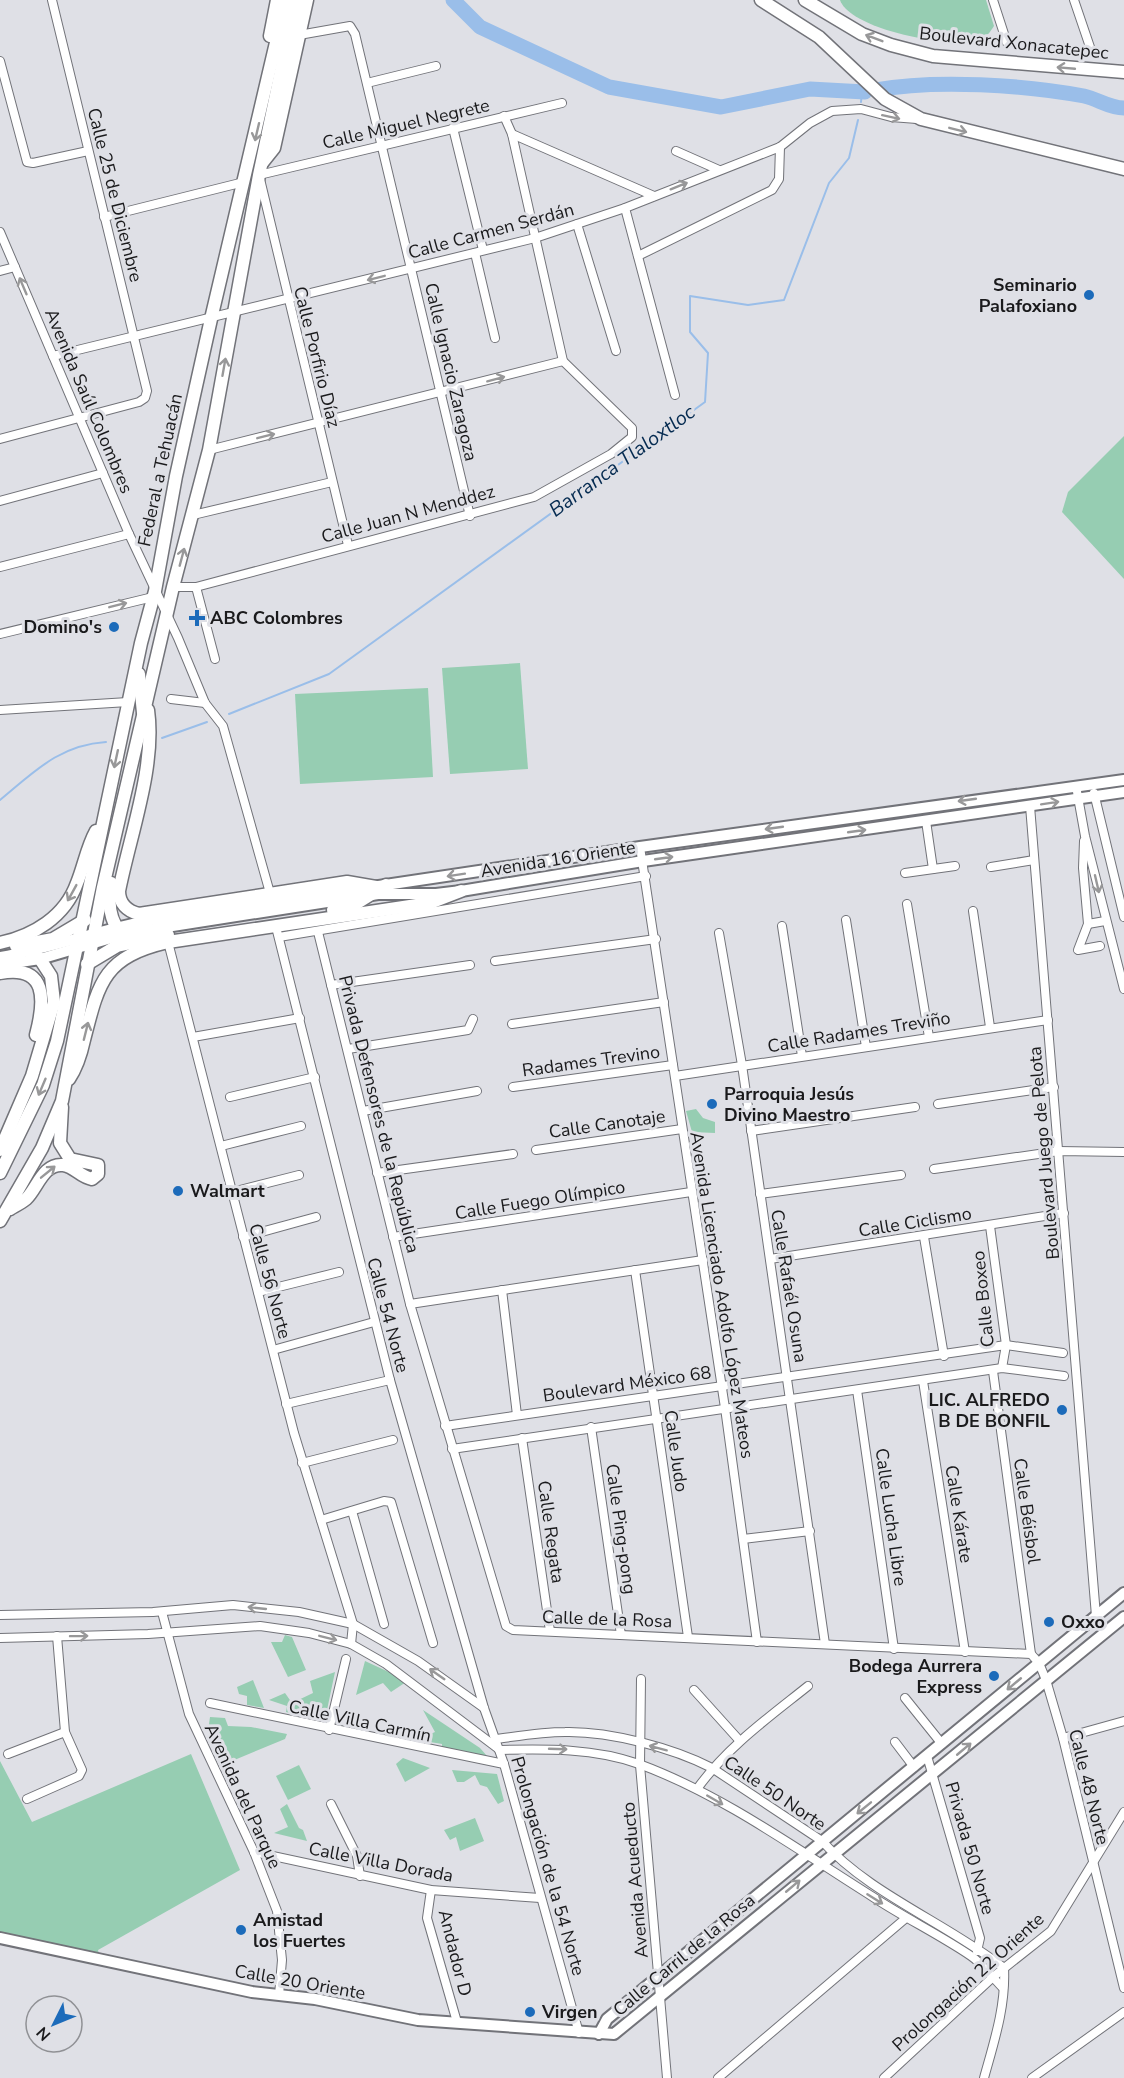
<svg xmlns="http://www.w3.org/2000/svg" width="1124" height="2078" viewBox="0 0 1124 2078" font-family="'Nunito Sans',sans-serif">
  <style>
    .green { fill: #96cdb2 }
    .lines { fill: none; stroke-linecap: round; stroke-linejoin: round }
    .stream { stroke: #9abee9; stroke-width: 2 }
    .river { stroke: #9abee9; stroke-width: 15 }
    .minor-casing { stroke: #727379; stroke-width: 10 }
    .secondary-casing { stroke: #727379; stroke-width: 14 }
    .primary-casing { stroke: #727379; stroke-width: 15 }
    .minor { stroke: #fff; stroke-width: 8 }
    .secondary { stroke: #fff; stroke-width: 10 }
    .primary { stroke: #fff; stroke-width: 12 }
    .oneway { stroke: #989899 }
    .poi-dot { fill: #1c6bba; stroke: #dfe0e6; stroke-width: 2 }
    .labels { text-anchor: middle; dominant-baseline: central; stroke-width: 6; stroke-linejoin: round; paint-order: stroke }
    .street-label { font-size: 18px; fill: #1a1a1c; stroke: #dfe0e6 }
    .poi-label { font-size: 18px; font-weight: bold; fill: #1a1a1c; stroke: #dfe0e6; text-anchor: start }
    .water-label { font-size: 20px; font-style: italic; fill: #042a50; stroke: #dfe0e6 }
  </style>
  <rect width="100%" height="100%" fill="#dfe0e6"/>
  <g class="green">
    <path d="M840,0H986L994,26C992,29 988,35 985,37C959,52 850,30 840,0Z"/>
    <polygon points="1124,436 1124,579 1062,512 1068,492"/>
    <polygon points="520,663 528,769 450,774 442,668"/>
    <polygon points="428,688 433,777 300,784 295,694"/>
    <polygon points="696,1109 703,1118 715,1122 715,1133 692,1132 686,1111"/>
    <polygon points="285,1635 292,1637 306,1670 288,1677 271,1642 282,1642"/>
    <polygon points="365,1661 404,1679 406,1682 391,1692 383,1683 356,1695"/>
    <polygon points="335,1672 327,1710 311,1707 307,1717 286,1712 287,1706 269,1700 285,1693 292,1703 313,1693 310,1681"/>
    <polygon points="253,1680 264,1708 247,1705 247,1696 239,1694 237,1687"/>
    <polygon points="423,1710 480,1748 487,1756 464,1760 442,1751 442,1744 424,1741 422,1746 410,1743 435,1732"/>
    <polygon points="210,1717 225,1718 228,1726 251,1727 287,1734 285,1739 232,1761 225,1749 217,1746 209,1724"/>
    <polygon points="191,1754 240,1870 98,1950 99,1954 0,1933 0,1761 32,1822"/>
    <polygon points="403,1758 430,1768 405,1782 396,1764"/>
    <polygon points="299,1765 311,1789 288,1800 276,1776"/>
    <polygon points="452,1770 497,1774 504,1801 498,1804 487,1787 480,1785 475,1775 464,1782 457,1782"/>
    <polygon points="287,1804 299,1828 303,1830 307,1841 274,1833 288,1827 280,1809"/>
    <polygon points="475,1818 484,1841 460,1851 456,1837 450,1840 444,1830"/>
  </g>
  <g class="lines">
    <g class="stream">
      <polyline points="861,102 862,93"/>
      <polyline points="229,714 329,674 705,402 708,353 690,332 690,296 748,305 784,300 829,183 849,158 858,120"/>
      <polyline points="162,738 207,722"/>
      <path d="M0,800C34,772 59,745 106,742"/>
    </g>
    <g class="river">
      <polyline points="453,0 480,27 609,87 721,107 810,89 865,92"/>
      <path d="M876,90C936,79 1025,85 1084,96C1098,99 1109,108 1124,108"/>
    </g>
    <defs>
      <g id="minor">
        <polyline points="993,0 1007,43"/>
        <polyline points="1074,0 1090,47"/>
        <polyline points="299,35 350,26 355,34 470,516"/>
        <polyline points="0,61 27,162 33,163 88,151"/>
        <polyline points="367,83 436,66"/>
        <polyline points="453,128 483,250"/>
        <polyline points="512,134 654,196"/>
        <polyline points="676,151 719,170"/>
        <polyline points="625,208 675,395"/>
        <polyline points="104,217 244,182"/>
        <polyline points="577,224 616,351"/>
        <polyline points="0,232 129,534 178,638 205,703 223,726 270,893"/>
        <polyline points="475,253 495,338"/>
        <polyline points="638,256 772,190 779,179 780,147"/>
        <polyline points="0,271 15,267"/>
        <polyline points="53,356 535,238 625,208 780,147 810,123 832,111 861,109 891,117 917,119"/>
        <polyline points="0,439 139,402 145,398 147,391 52,0"/>
        <polyline points="209,450 563,361"/>
        <polyline points="0,501 103,473"/>
        <polyline points="193,515 332,482"/>
        <polyline points="348,545 259,175 562,103"/>
        <polyline points="0,567 129,534"/>
        <polyline points="173,587 196,587 534,497 611,454 632,437 632,428 563,361 512,134 504,116"/>
        <polyline points="196,587 215,659"/>
        <polyline points="0,634 153,597"/>
        <polyline points="171,699 205,703"/>
        <polyline points="0,710 128,702"/>
        <polyline points="1076,786 1085,836 1124,989"/>
        <polyline points="1094,793 1124,917"/>
        <polyline points="1030,806 1096,1616"/>
        <polyline points="926,821 933,869"/>
        <polyline points="1084,841 1083,868 1088,924 1078,950 1100,946"/>
        <polyline points="640,847 725,1408 757,1642"/>
        <polyline points="991,867 1034,860"/>
        <polyline points="905,873 955,866"/>
        <polyline points="907,904 929,1037"/>
        <polyline points="973,911 990,1027"/>
        <polyline points="846,920 866,1047"/>
        <polyline points="1088,924 1105,921"/>
        <polyline points="782,926 802,1056"/>
        <polyline points="276,927 390,1380 484,1708 504,1764 579,2033"/>
        <polyline points="318,932 410,1304 506,1626 513,1630 1031,1654 1039,1663 1046,1680 1063,1738 1124,1988"/>
        <polyline points="719,933 742,1065 825,1644"/>
        <polyline points="279,937 646,876"/>
        <polyline points="168,942 294,1433 353,1624 351,1644"/>
        <polyline points="495,961 656,939"/>
        <polyline points="331,985 470,965"/>
        <polyline points="512,1024 664,1002"/>
        <polyline points="193,1037 300,1018"/>
        <polyline points="348,1049 468,1030 473,1019"/>
        <polyline points="675,1076 1048,1020"/>
        <polyline points="513,1087 673,1065"/>
        <polyline points="230,1097 315,1077"/>
        <polyline points="938,1104 1054,1087"/>
        <polyline points="363,1111 477,1091"/>
        <polyline points="751,1131 915,1107"/>
        <polyline points="221,1146 301,1126"/>
        <polyline points="536,1150 682,1129"/>
        <polyline points="934,1169 1059,1151 1124,1152"/>
        <polyline points="377,1173 513,1154"/>
        <polyline points="232,1192 299,1175"/>
        <polyline points="760,1194 901,1175"/>
        <polyline points="990,1226 1006,1345 1002,1368"/>
        <polyline points="243,1237 316,1217"/>
        <polyline points="393,1237 691,1192"/>
        <polyline points="924,1237 944,1356"/>
        <polyline points="770,1259 1064,1213"/>
        <polyline points="635,1270 688,1637"/>
        <polyline points="502,1290 517,1415"/>
        <polyline points="258,1292 339,1272"/>
        <polyline points="410,1304 703,1260"/>
        <polyline points="273,1350 374,1322"/>
        <polyline points="993,1371 1031,1654"/>
        <polyline points="923,1381 965,1652"/>
        <polyline points="857,1390 894,1649"/>
        <polyline points="286,1404 390,1380"/>
        <polyline points="445,1426 1006,1345 1063,1353"/>
        <polyline points="591,1427 621,1635"/>
        <polyline points="522,1438 550,1631"/>
        <polyline points="452,1449 1002,1368 1064,1376"/>
        <polyline points="302,1463 393,1440"/>
        <polyline points="352,1511 384,1624"/>
        <polyline points="321,1520 384,1501 391,1502 433,1643"/>
        <polyline points="743,1539 810,1531"/>
        <polyline points="162,1612 189,1714 254,1852 277,1911 282,1960 279,1995"/>
        <polyline points="0,1615 153,1612 233,1605 299,1612 353,1624 418,1661 484,1708"/>
        <polyline points="0,1638 148,1634 260,1626 309,1633 351,1644 386,1664 500,1750"/>
        <polyline points="641,1679 640,1765 667,2078"/>
        <polyline points="694,1690 739,1740"/>
        <polyline points="905,1698 942,1744"/>
        <polyline points="210,1703 504,1764"/>
        <polyline points="329,1730 346,1659"/>
        <polyline points="1063,1738 1124,1721"/>
        <path d="M496,1739C519,1736 542,1732 565,1732C610,1731 673,1748 712,1768L822,1841C868,1893 948,1924 1004,1968C1006,2006 994,2042 984,2078"/>
        <polyline points="895,1742 914,1767"/>
        <path d="M500,1750C547,1749 594,1748 639,1764C723,1795 798,1850 873,1897C905,1918 940,1935 971,1956C983,1964 993,1978 1003,1988"/>
        <polyline points="8,1754 65,1732"/>
        <polyline points="927,1756 980,1938 977,1951"/>
        <path d="M697,1789C727,1747 768,1718 808,1686"/>
        <polyline points="27,1799 79,1776 82,1770 65,1732 57,1636"/>
        <polyline points="331,1804 357,1856 360,1876"/>
        <polyline points="254,1852 431,1890 540,1898"/>
        <polyline points="431,1890 427,1918 457,2022"/>
        <polyline points="718,2078 906,1918"/>
        <polyline points="884,2078 993,1977 1051,1931 1124,1812"/>
        <polyline points="1032,2078 1124,2012"/>
      </g>
      <g id="secondary">
        <path d="M0,957C52,948 100,930 151,920L640,847L1124,780"/>
        <polyline points="0,965 40,959 128,933 378,894 436,894 461,891 643,861 1124,792"/>
        <polyline points="0,1938 252,1992 315,1999 418,2020 614,2034 1124,1617"/>
        <polyline points="599,2034 607,2019 1124,1593"/>
      </g>
      <g id="primary">
        <polyline points="761,0 819,37 885,99 921,119 1124,169"/>
        <polyline points="805,0 862,34 891,45 933,56 1124,72"/>
        <polyline points="270,36 277,0"/>
        <polyline points="262,163 274,148 307,0"/>
        <polyline points="139,674 143,713"/>
        <path d="M148,710C156,766 130,835 119,891C119,903 127,911 139,914L347,882L376,887"/>
        <path d="M111,883C107,906 110,932 135,942"/>
        <polyline points="333,910 354,905 386,885"/>
        <path d="M0,943C33,936 65,917 77,883C84,866 87,847 96,831"/>
        <polyline points="16,946 53,939 85,920"/>
        <polyline points="87,964 117,946 168,935"/>
        <path d="M0,973C48,964 45,1001 36,1035"/>
        <path d="M69,1079C77,1067 81,1054 84,1040C99,981 104,957 168,942L430,903L461,891"/>
        <polyline points="0,1150 32,1076 54,1002 51,976 40,959 30,952"/>
        <polyline points="0,1173 43,1085 57,1041 141,643 155,591 176,476 211,319 286,0"/>
        <path d="M10,1209C15,1206 21,1203 26,1199C37,1189 43,1163 63,1165C74,1166 80,1177 92,1179L98,1174V1165L70,1159L60,1143L62,1107"/>
        <polyline points="0,1221 42,1148 62,1101 103,887 173,587 209,450 259,175 296,0"/>
      </g>
    </defs>
    <use href="#minor" class="minor-casing"/>
    <use href="#secondary" class="secondary-casing"/>
    <use href="#primary" class="primary-casing"/>
    <use href="#minor" class="minor"/>
    <use href="#secondary" class="secondary"/>
    <use href="#primary" class="primary"/>
  </g>
  <defs><path id="oneway-shaft" d="M-6 0H5M1.5-3L5.5 0L1.5 3" fill="none" stroke-width="1.6" stroke-linecap="round" stroke-linejoin="round" transform="scale(1.5)"/></defs>
  <g class="oneway">
    <use href="#oneway-shaft" transform="translate(874 38) rotate(-159)"/>
    <use href="#oneway-shaft" transform="translate(1066 68) rotate(-175)"/>
    <use href="#oneway-shaft" transform="translate(891 117) rotate(12)"/>
    <use href="#oneway-shaft" transform="translate(958 130) rotate(14)"/>
    <use href="#oneway-shaft" transform="translate(257 132) rotate(103)"/>
    <use href="#oneway-shaft" transform="translate(679 186) rotate(-22)"/>
    <use href="#oneway-shaft" transform="translate(376 278) rotate(166)"/>
    <use href="#oneway-shaft" transform="translate(23 286) rotate(-113)"/>
    <use href="#oneway-shaft" transform="translate(224 367) rotate(-80)"/>
    <use href="#oneway-shaft" transform="translate(496 379) rotate(-15)"/>
    <use href="#oneway-shaft" transform="translate(266 436) rotate(-14)"/>
    <use href="#oneway-shaft" transform="translate(182 557) rotate(-75)"/>
    <use href="#oneway-shaft" transform="translate(118 605) rotate(-14)"/>
    <use href="#oneway-shaft" transform="translate(116 759) rotate(102)"/>
    <use href="#oneway-shaft" transform="translate(967 800) rotate(172)"/>
    <use href="#oneway-shaft" transform="translate(1050 803) rotate(-9)"/>
    <use href="#oneway-shaft" transform="translate(774 828) rotate(172)"/>
    <use href="#oneway-shaft" transform="translate(857 831) rotate(-8)"/>
    <use href="#oneway-shaft" transform="translate(664 858) rotate(-8)"/>
    <use href="#oneway-shaft" transform="translate(456 875) rotate(171)"/>
    <use href="#oneway-shaft" transform="translate(1097 884) rotate(77)"/>
    <use href="#oneway-shaft" transform="translate(72 893) rotate(119)"/>
    <use href="#oneway-shaft" transform="translate(86 1031) rotate(-76)"/>
    <use href="#oneway-shaft" transform="translate(42 1087) rotate(113)"/>
    <use href="#oneway-shaft" transform="translate(48 1172) rotate(-39)"/>
    <use href="#oneway-shaft" transform="translate(257 1608) rotate(-174)"/>
    <use href="#oneway-shaft" transform="translate(79 1636) rotate(-1)"/>
    <use href="#oneway-shaft" transform="translate(328 1638) rotate(14)"/>
    <use href="#oneway-shaft" transform="translate(437 1674) rotate(-145)"/>
    <use href="#oneway-shaft" transform="translate(1014 1684) rotate(140)"/>
    <use href="#oneway-shaft" transform="translate(658 1748) rotate(-165)"/>
    <use href="#oneway-shaft" transform="translate(558 1749) rotate(2)"/>
    <use href="#oneway-shaft" transform="translate(964 1749) rotate(-40)"/>
    <use href="#oneway-shaft" transform="translate(715 1800) rotate(30)"/>
    <use href="#oneway-shaft" transform="translate(864 1808) rotate(141)"/>
    <use href="#oneway-shaft" transform="translate(793 1886) rotate(-40)"/>
    <use href="#oneway-shaft" transform="translate(875 1899) rotate(32)"/>
  </g>
  <g class="poi-dot">
    <circle cx="1089" cy="295" r="6"/>
    <path d="M194 609h6v6h6v6h-6v6h-6v-6h-6v-6h6z"/>
    <circle cx="114" cy="627" r="6"/>
    <circle cx="712" cy="1104" r="6"/>
    <circle cx="178" cy="1191" r="6"/>
    <circle cx="1062" cy="1410" r="6"/>
    <circle cx="1049" cy="1622" r="6"/>
    <circle cx="994" cy="1676" r="6"/>
    <circle cx="241" cy="1930" r="6"/>
    <circle cx="530" cy="2012" r="6"/>
  </g>
  <g class="labels">
    <g class="street-label">
      <text transform="translate(1014 43) rotate(6)">Boulevard Xonacatepec</text>
      <text transform="translate(406 124) rotate(-13)">Calle Miguel Negrete</text>
      <text transform="translate(115 195) rotate(76)">Calle 25 de Diciembre</text>
      <text transform="translate(491 231) rotate(-15)">Calle Carmen Serdán</text>
      <text transform="translate(317 357) rotate(76)">Calle Porfirio Díaz</text>
      <text transform="translate(451 372) rotate(77)">Calle Ignacio Zaragoza</text>
      <text transform="translate(89 401) rotate(67)">Avenida Saúl Colombres</text>
      <text transform="translate(160 470) rotate(-78)">Federal a Tehuacán</text>
      <text transform="translate(408 514) rotate(-15)">Calle Juan N Menddez</text>
      <text transform="translate(558 859) rotate(-9)">Avenida 16 Oriente</text>
      <text transform="translate(859 1032) rotate(-9)">Calle Radames Treviño</text>
      <text transform="translate(591 1061) rotate(-8)">Radames Trevino</text>
      <text transform="translate(379 1114) rotate(76)">Privada Defensores de la República</text>
      <text transform="translate(607 1124) rotate(-8)">Calle Canotaje</text>
      <text transform="translate(1044 1153) rotate(-95)">Boulevard Juego de Pelota</text>
      <text transform="translate(540 1200) rotate(-9)">Calle Fuego Olímpico</text>
      <text transform="translate(915 1222) rotate(-9)">Calle Ciclismo</text>
      <text transform="translate(270 1281) rotate(75)">Calle 56 Norte</text>
      <text transform="translate(789 1286) rotate(81)">Calle Rafaél Osuna</text>
      <text transform="translate(722 1295) rotate(81)">Avenida Licenciado Adolfo López Mateos</text>
      <text transform="translate(983 1299) rotate(-96)">Calle Boxeo</text>
      <text transform="translate(388 1315) rotate(75)">Calle 54 Norte</text>
      <text transform="translate(627 1384) rotate(-8)">Boulevard México 68</text>
      <text transform="translate(676 1451) rotate(82)">Calle Judo</text>
      <text transform="translate(1027 1511) rotate(82)">Calle Béisbol</text>
      <text transform="translate(959 1514) rotate(81)">Calle Kárate</text>
      <text transform="translate(891 1517) rotate(82)">Calle Lucha Libre</text>
      <text transform="translate(621 1529) rotate(82)">Calle Ping-pong</text>
      <text transform="translate(551 1532) rotate(82)">Calle Regata</text>
      <text transform="translate(607 1619) rotate(2)">Calle de la Rosa</text>
      <text transform="translate(360 1721) rotate(12)">Calle Villa Carmín</text>
      <text transform="translate(1089 1787) rotate(76)">Calle 48 Norte</text>
      <text transform="translate(775 1793) rotate(34)">Calle 50 Norte</text>
      <text transform="translate(243 1796) rotate(65)">Avenida del Parque</text>
      <text transform="translate(970 1848) rotate(74)">Privada 50 Norte</text>
      <text transform="translate(381 1862) rotate(11)">Calle Villa Dorada</text>
      <text transform="translate(548 1866) rotate(74)">Prolongación de la 54 Norte</text>
      <text transform="translate(635 1880) rotate(-95)">Avenida Acueducto</text>
      <text transform="translate(455 1953) rotate(76)">Andador D</text>
      <text transform="translate(684 1955) rotate(-40)">Calle Carril de la Rosa</text>
      <text transform="translate(300 1982) rotate(10)">Calle 20 Oriente</text>
      <text transform="translate(968 1982) rotate(-42)">Prolongación 22 Oriente</text>
    </g>
    <g class="poi-label">
      <text x="1077" y="285" text-anchor="end">Seminario<tspan x="1077" dy="21">Palafoxiano</tspan></text>
      <text x="210" y="618">ABC Colombres</text>
      <text x="102" y="627" text-anchor="end">Domino's</text>
      <text x="724" y="1094">Parroquia Jesús<tspan x="724" dy="21">Divino Maestro</tspan></text>
      <text x="190" y="1191">Walmart</text>
      <text x="1050" y="1400" text-anchor="end">LIC. ALFREDO<tspan x="1050" dy="21">B DE BONFIL</tspan></text>
      <text x="1061" y="1622">Oxxo</text>
      <text x="982" y="1666" text-anchor="end">Bodega Aurrera<tspan x="982" dy="21">Express</tspan></text>
      <text x="253" y="1920">Amistad<tspan x="253" dy="21">los Fuertes</tspan></text>
      <text x="542" y="2012">Virgen</text>
    </g>
    <g class="water-label">
      <text transform="translate(622 461) rotate(-36)">Barranca Tlaloxtloc</text>
    </g>
  </g>
  <g transform="translate(54 2024) rotate(227)"><circle r="28" fill="#dfe0e6" stroke="#909195" stroke-width="1.5"/>
  <path d="M0-4.5L10 22L0 15L-10 22Z" fill="#1c6bba"/>
  <text y="-9" font-size="16" font-weight="bold" text-anchor="middle" fill="#1a1a1c">N</text>
  </g>
</svg>
